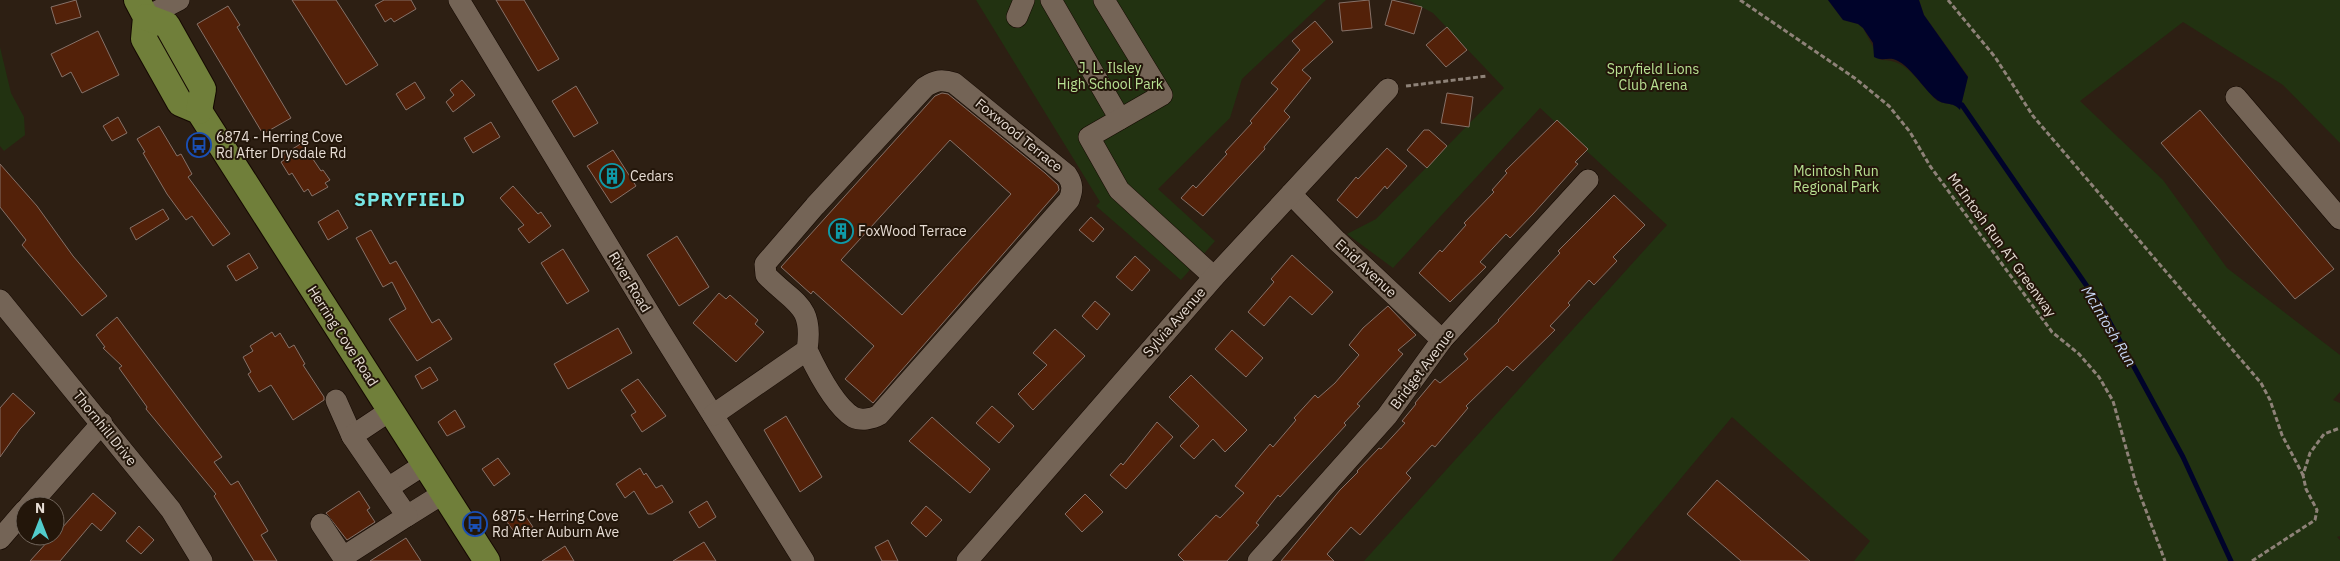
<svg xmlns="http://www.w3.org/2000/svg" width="2340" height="561" viewBox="0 0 2340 561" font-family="'IBM Plex Sans',sans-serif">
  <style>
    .green { fill: #223211 }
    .water { fill: #00032a }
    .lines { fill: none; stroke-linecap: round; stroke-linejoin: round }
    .stream { stroke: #00032a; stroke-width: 5 }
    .building { fill: #532109; stroke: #867168; fill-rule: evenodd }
    .minor-casing { stroke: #140801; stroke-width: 22 }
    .major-casing { stroke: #140801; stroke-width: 28 }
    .path { stroke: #8e8278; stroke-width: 3; stroke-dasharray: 5 2.5; stroke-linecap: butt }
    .minor { stroke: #746456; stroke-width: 21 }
    .major { stroke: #707f3a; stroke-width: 26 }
    .labels { text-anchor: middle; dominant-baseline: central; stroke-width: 4; stroke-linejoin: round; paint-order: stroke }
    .park-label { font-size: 14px; fill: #b8e192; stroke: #23160a }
    .street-label { font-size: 14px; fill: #e6dcd4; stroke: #23160a }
    .poi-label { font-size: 14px; fill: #e6dcd4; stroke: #23160a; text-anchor: start }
    .water-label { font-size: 15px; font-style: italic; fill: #c7d6f4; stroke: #23160a }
    .district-label { font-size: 19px; font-weight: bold; letter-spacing: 1px; fill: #77e4e3; stroke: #23160a }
  </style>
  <rect width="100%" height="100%" fill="#2d1f13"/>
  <g class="green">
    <polygon points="976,0 1326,0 1242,79 1230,118 1158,189 1215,241 1181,280 1096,206 1100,202"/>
    <path d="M1408,0H1828L1843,20L1858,24L1863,28L1880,60C1906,59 1914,77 1930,93C1932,96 1935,100 1938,101C1946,105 1954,102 1960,109L1968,76L1924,15L1919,0H2340V143L2283,85L2183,22L2080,101L2163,180L2227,268L2340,355V392L2333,400L2340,403V536L2337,537L2340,540V561H1854L1870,541L1732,417L1612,561H1364L1667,225L1540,108L1393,268L1347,234L1376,219L1504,88L1433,13Z"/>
    <polygon points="0,47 11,93 24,117 25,135 4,151 0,146"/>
  </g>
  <path class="water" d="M1828,0H1919L1924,15L1968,77L1960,110C1953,101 1943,106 1936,99C1923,89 1909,63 1893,59C1886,58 1881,61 1874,57L1873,43L1863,28L1858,24L1843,20Z"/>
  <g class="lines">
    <polyline class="stream" points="1962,105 2102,308 2183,457 2231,561"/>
  </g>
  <g class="building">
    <polygon points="76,0 81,17 56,24 51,7"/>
    <polygon points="292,0 336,0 378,65 346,85"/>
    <polygon points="384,0 411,0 416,9 394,22 391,18 385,22 375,5"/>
    <polygon points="496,0 524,0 559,59 538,71"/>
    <polygon points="1369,0 1372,28 1342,31 1339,3"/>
    <polygon points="1392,0 1422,7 1414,34 1385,25"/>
    <polygon points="228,6 240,25 237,27 291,118 263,134 197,24"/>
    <polygon points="1315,21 1333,42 1302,70 1311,78 1284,111 1290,117 1264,147 1265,149 1203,216 1181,198 1193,185 1196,188 1227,154 1225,152 1252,123 1250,121 1278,89 1271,83 1300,50 1292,41"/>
    <polygon points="1447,27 1467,50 1446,67 1426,45"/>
    <polygon points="98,31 119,75 82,93 71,72 62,77 51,54"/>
    <polygon points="462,80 475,95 453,112 446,102 454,95 450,90"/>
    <polygon points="415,82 425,98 406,110 396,94"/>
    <polygon points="576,86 598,123 574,137 552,101"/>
    <path d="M942,93L948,94L1045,173L1058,185L1059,190L873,403L845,379L874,346L813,291L811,294L781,267L935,96ZM950,140L1011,194L902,315L841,260Z"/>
    <polygon points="1447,93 1473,97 1469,127 1441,123"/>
    <polygon points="2200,110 2334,269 2295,299 2161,143"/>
    <polygon points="118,117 127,133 112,141 103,126"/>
    <polygon points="1557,120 1588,149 1575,162 1578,164 1533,214 1510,238 1506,234 1480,262 1486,267 1450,302 1419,273 1440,250 1442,252 1466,225 1464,223 1494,192 1492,190 1507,173 1505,171"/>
    <polygon points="491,122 500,137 473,153 464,138"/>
    <polygon points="159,126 177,156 181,154 192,174 188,177 230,234 213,246 192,216 186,220 167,194 143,153 145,152 137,139"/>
    <polygon points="1424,130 1429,130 1447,146 1427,168 1407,150"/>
    <polygon points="302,143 321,171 323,170 330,180 325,183 328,187 312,196 308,189 304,192 292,173 289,175 281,162 284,160 281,156"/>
    <polygon points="1387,148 1407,166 1387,189 1385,186 1357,218 1337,200 1356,177 1358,179"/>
    <polygon points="613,150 636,186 611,203 587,166"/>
    <polygon points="0,164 37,206 73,256 107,296 82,316 22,245 26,240 0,207"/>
    <polygon points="513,186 538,214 541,212 551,226 529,243 518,229 524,225 500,198"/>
    <polygon points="1614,195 1645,225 1613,257 1617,261 1594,285 1589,280 1568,303 1570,305 1550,326 1555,330 1513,371 1507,366 1466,406 1468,408 1435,447 1432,445 1406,473 1411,478 1360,535 1351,527 1327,554 1334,561 1281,561 1340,490 1358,472 1357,471 1379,448 1381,449 1405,423 1402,421 1416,404 1415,403 1435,379 1440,383 1468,359 1464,354 1499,321 1498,320 1560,253 1558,251"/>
    <polygon points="163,209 169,219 136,240 130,228"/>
    <polygon points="338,210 348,228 328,240 318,222"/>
    <polygon points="1091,217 1104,229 1093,242 1079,230"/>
    <polygon points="371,230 390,264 396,261 432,323 439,319 452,339 417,361 389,319 406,309 392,282 383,287 356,238"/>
    <polygon points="677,236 709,287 679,306 647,255"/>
    <polygon points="563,249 589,291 567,304 541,263"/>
    <polygon points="249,253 258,268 236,281 227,266"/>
    <polygon points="1292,255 1333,292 1312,315 1290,296 1264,326 1248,312 1274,282 1271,279"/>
    <polygon points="1135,256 1150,270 1132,291 1116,277"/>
    <polygon points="719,293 726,299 730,295 758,320 755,324 764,332 736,362 693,323"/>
    <polygon points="1095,301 1110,314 1097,330 1082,316"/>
    <polygon points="1388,306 1416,335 1398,350 1403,354 1357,404 1360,406 1344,423 1346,425 1280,497 1278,495 1256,523 1259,525 1227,561 1184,561 1178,555 1216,515 1220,518 1244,493 1235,486 1270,444 1273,447 1296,420 1294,418 1315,395 1318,398 1335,383 1359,355 1349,345 1363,328"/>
    <polygon points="117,317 222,457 214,462 231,485 238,481 268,531 261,535 277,561 254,561 214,496 216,494 146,409 147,407 119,368 122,366 103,348 105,347 96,335"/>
    <polygon points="618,328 632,353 568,389 554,364"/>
    <polygon points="1055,329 1085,356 1033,410 1018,394 1047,365 1033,353"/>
    <polygon points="1232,330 1263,358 1246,377 1215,349"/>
    <polygon points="272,332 275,337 280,333 289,348 294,345 305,364 303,365 324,397 324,400 293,420 271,385 259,392 248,374 251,372 243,357 253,351 250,346"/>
    <polygon points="430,367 438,380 422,389 415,376"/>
    <polygon points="1191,375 1247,430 1225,452 1213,439 1194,459 1180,446 1199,426 1169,397"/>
    <polygon points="638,379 666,416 642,432 631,415 636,412 621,390"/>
    <polygon points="13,393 35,413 20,429 0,457 0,408"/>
    <polygon points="992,406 1014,426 999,443 976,423"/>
    <polygon points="455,410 465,427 447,436 438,422"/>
    <polygon points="786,416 822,477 800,492 764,430"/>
    <polygon points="932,417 990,469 970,493 909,441"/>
    <polygon points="1157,422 1173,437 1126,489 1110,475 1121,463 1123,465"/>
    <polygon points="498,458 510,474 494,486 482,469"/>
    <polygon points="640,468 644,475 646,473 656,488 662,485 673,502 652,514 648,514 634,491 625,498 616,484"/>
    <polygon points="1717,480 1731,492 1810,561 1741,561 1687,514"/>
    <polygon points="359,491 370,508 367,510 375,522 347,540 326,513"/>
    <polygon points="93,493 116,513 101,531 92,523 60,561 30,561 49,540 48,539 50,536 55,536 55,530 59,525 62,528"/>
    <polygon points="1085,494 1103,512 1082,532 1065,514"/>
    <polygon points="707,501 716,517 699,528 689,512"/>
    <polygon points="926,506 942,520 926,537 911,523"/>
    <polygon points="522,511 533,527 518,537 507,522"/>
    <polygon points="139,526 154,540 141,554 126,541"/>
    <polygon points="406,538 421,561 370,561"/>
    <polygon points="888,540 898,561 882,561 875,547"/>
    <polygon points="704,542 716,561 673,561"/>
    <polygon points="565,546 574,561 542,561"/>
  </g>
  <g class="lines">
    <defs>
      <g id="minor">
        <polyline points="459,0 659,329 804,561"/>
        <polyline points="1051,0 1120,119"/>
        <polyline points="1104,0 1162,95 1089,137 1119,190 1214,277"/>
        <polyline points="146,17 179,0"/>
        <polyline points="1017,17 1024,0"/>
        <polyline points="2236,97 2340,219"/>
        <polyline points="1291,194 1337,241 1442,340"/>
        <polyline points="0,300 171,510 202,561"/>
        <polyline points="336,400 352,436"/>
        <path d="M713,415L807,350C814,304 794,304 766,275L765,264L815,206L925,87C936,80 942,79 954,83L1067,175C1073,184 1073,190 1069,200L879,415C872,419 861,421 853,417C835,406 816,369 807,350"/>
        <polyline points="388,488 425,464"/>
        <polyline points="29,506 102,423"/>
        <polyline points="407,516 444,493"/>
        <polyline points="321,524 343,557 407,516 352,436 391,410"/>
        <polyline points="0,539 25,510"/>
        <polyline points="967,561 1214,277 1388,89"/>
        <polyline points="1258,561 1387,416 1442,340 1588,180"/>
      </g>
      <g id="major">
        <polyline points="137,0 146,17 144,39 180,103 199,111 487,561"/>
        <polyline points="146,17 167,25 203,89 199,111"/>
      </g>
    </defs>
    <use href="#minor" class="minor-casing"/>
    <use href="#major" class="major-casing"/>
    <g class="path">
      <polyline points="1740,0 1856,79 1889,106 1910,132 1930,166 2052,332 2079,354 2099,377 2113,401 2136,484 2165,561"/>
      <polyline points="1948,0 1995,57 2033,116 2261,383 2270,400 2282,435 2303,475"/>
      <polyline points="1406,86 1487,76"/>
      <polyline points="2252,561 2315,520 2317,510 2306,489 2303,475 2310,453 2324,434 2340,428"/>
    </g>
    <use href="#minor" class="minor"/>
    <use href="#major" class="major"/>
  </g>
  <defs>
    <symbol id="bus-ring" viewBox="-11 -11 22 22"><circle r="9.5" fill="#23160a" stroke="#1a4fb4" stroke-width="1.5"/><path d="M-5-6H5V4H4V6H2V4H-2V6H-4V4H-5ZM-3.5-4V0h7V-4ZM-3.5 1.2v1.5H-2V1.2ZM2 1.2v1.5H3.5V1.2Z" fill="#1a4fb4"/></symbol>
    <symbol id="building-ring" viewBox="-11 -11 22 22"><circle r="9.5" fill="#23160a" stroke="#0f9aa8" stroke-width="1.5"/><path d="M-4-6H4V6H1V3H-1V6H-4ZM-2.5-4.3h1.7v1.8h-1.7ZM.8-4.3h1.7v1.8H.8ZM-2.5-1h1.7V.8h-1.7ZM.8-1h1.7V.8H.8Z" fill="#0f9aa8"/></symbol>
  </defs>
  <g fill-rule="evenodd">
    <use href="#bus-ring" x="185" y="131" width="28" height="28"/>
    <use href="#building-ring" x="598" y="162" width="28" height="28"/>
    <use href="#building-ring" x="827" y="217" width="28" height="28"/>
    <use href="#bus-ring" x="461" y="510" width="28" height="28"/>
  </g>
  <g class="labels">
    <g class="park-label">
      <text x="1110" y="68">J. L. Ilsley<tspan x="1110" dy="16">High School Park</tspan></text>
      <text x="1653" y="69">Spryfield Lions<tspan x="1653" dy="16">Club Arena</tspan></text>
      <text x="1836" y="171">Mcintosh Run<tspan x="1836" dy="16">Regional Park</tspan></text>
    </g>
    <g class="street-label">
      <text transform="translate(1019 135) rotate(39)">Foxwood Terrace</text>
      <text transform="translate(2002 245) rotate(54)">McIntosh Run AT Greenway</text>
      <text transform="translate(1366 268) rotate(43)">Enid Avenue</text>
      <text transform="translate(630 282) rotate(59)">River Road</text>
      <text transform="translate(1174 322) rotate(-49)">Sylvia Avenue</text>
      <text transform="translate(343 336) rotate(57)">Herring Cove Road</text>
      <text transform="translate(1422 369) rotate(-53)">Bridget Avenue</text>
      <text transform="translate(105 428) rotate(51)">Thornhill Drive</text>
    </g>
    <g class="poi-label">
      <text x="216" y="137">6874 - Herring Cove<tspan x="216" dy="16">Rd After Drysdale Rd</tspan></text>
      <text x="630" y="176">Cedars</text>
      <text x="858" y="231">FoxWood Terrace</text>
      <text x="492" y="516">6875 - Herring Cove<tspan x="492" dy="16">Rd After Auburn Ave</tspan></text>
    </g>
    <g class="water-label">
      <text transform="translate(2109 326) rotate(59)">McIntosh Run</text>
    </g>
    <g class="district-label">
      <text x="410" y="199">SPRYFIELD</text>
    </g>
  </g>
  <g transform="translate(40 521)"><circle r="24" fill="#23160a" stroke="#71655b"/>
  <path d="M0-4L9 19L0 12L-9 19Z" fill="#52cdcd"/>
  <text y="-8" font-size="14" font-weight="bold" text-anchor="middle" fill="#e6dcd4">N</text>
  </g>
</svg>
